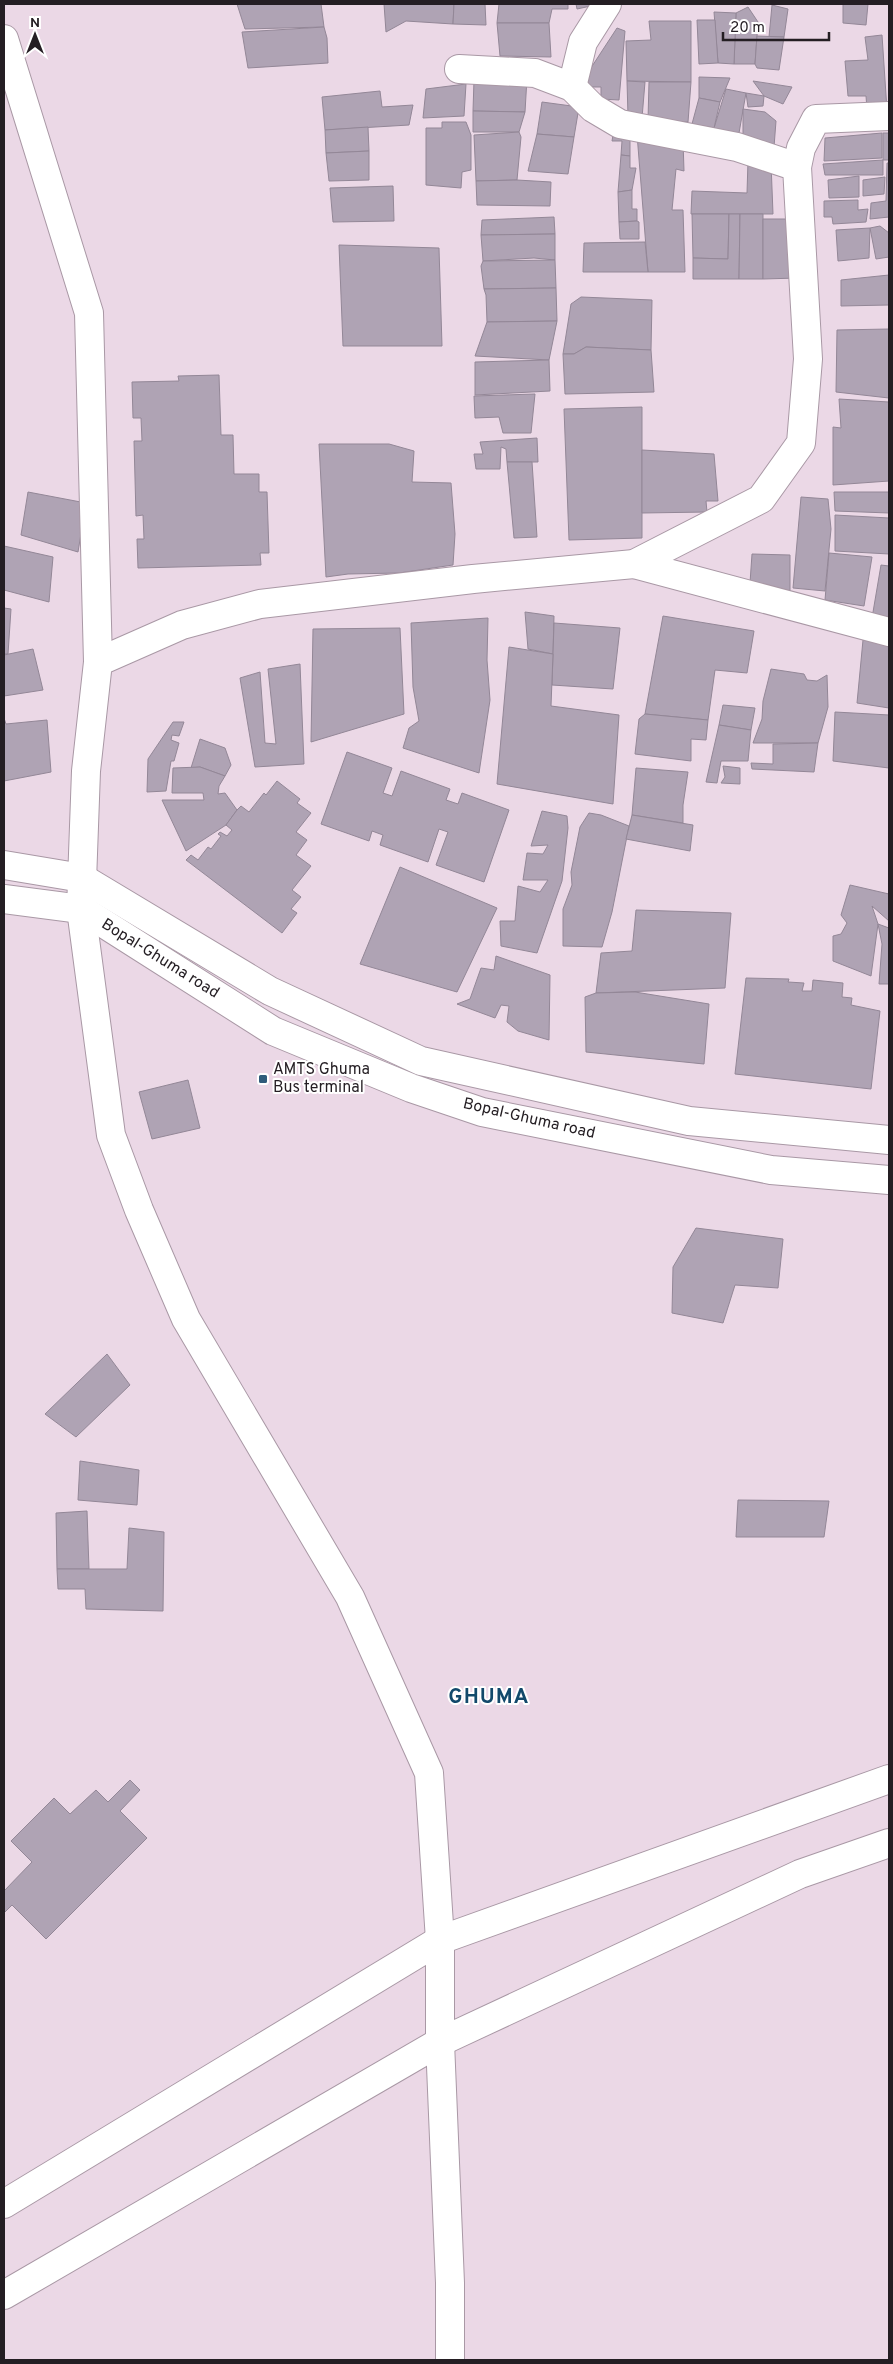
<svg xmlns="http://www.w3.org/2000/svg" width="893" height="2364" viewBox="0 0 893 2364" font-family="Overpass,sans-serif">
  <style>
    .building { fill: #afa3b4; stroke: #938797 }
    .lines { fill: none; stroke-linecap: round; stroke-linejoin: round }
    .minor-casing { stroke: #a998a5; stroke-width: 30 }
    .tertiary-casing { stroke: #a998a5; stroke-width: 30 }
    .minor { stroke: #fff; stroke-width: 28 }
    .tertiary { stroke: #fff; stroke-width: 28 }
    .poi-dot { fill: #2e5b7a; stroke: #fff; stroke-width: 2 }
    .labels { text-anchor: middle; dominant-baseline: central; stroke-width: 4; stroke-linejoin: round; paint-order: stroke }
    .street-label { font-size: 16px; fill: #241e23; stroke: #fff }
    .poi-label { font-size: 16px; fill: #241e23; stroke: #fff; text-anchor: start }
    .district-label { font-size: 21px; font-weight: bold; letter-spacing: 1px; fill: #12496b; stroke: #fff }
  </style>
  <rect width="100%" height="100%" fill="#ebd8e6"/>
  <g class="building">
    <polygon points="237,4 321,4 324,27 245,29"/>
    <polygon points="384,4 454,4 453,24 406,21 386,32"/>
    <polygon points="454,4 485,4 486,25 453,24"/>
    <polygon points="499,4 568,4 568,9 552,9 549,23 497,23"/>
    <polygon points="576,4 600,4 577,9"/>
    <polygon points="843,4 868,4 866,25 843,23"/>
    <polygon points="772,5 788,9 784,37 769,37"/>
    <polygon points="748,7 758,22 755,64 734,64 736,13"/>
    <polygon points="714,12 736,13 734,64 718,63"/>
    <polygon points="697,20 715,20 718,63 699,64"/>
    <polygon points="649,21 691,21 691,82 627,81 626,41 651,40"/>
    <polygon points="497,23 549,23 551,57 500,56"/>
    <polygon points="324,27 327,38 328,63 248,68 242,32"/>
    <polygon points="617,28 625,31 619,100 601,99 601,87 585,87 585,77"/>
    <polygon points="882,35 887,110 867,109 866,96 848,96 845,61 868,60 865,37"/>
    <polygon points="757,36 784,37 779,70 757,68 755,64"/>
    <polygon points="699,77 730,78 720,102 699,98"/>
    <polygon points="527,78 525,112 473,111 474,80"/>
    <polygon points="627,81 645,82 642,118 628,116"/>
    <polygon points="753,81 792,87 783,104 764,96"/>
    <polygon points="649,82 691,82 688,122 648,120"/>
    <polygon points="466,84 464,116 423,118 426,89"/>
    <polygon points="726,89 746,93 739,133 715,131 714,128"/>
    <polygon points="380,91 382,107 413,105 409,125 325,130 322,97"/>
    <polygon points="746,93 764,96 763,106 748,107"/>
    <polygon points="699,98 720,102 714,128 692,124"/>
    <polygon points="542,102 579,107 574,137 537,134"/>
    <polygon points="743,109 765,112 776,121 774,147 743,146"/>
    <polygon points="473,111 525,112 519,132 473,132"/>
    <polygon points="442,122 466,122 471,135 471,170 462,172 461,188 426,185 426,128 442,128"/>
    <polygon points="368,127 369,151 326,153 325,130"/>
    <polygon points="519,132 521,137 517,180 476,181 474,135"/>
    <polygon points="882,133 882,158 824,161 825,138"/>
    <rect x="883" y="133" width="6" height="27"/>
    <polygon points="537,134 574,137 568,174 528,171"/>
    <polygon points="637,134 683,141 684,171 676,169 672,210 683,210 685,272 648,272"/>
    <polygon points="613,135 630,135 630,156 621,155 622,141 612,141"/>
    <polygon points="369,151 369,180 329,181 326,153"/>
    <polygon points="621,155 630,156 630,168 636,168 632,190 618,192"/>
    <polygon points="883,160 883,175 825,175 823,164"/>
    <polygon points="748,161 771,163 773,214 691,214 692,191 747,193"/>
    <polygon points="887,163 889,163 889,217 870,219 871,203 886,201"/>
    <polygon points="859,176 859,197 829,198 828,180"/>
    <polygon points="885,177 884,194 863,196 863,180"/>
    <polygon points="517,180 551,182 550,206 477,205 476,181"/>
    <polygon points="393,186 394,221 333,222 330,188"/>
    <polygon points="632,190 632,209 637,209 637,221 619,222 618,192"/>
    <polygon points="858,200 858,210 868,209 866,222 833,224 832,217 824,217 824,201"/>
    <polygon points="692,214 729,214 728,259 693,258"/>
    <polygon points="729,214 740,214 739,279 693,279 693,258 728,259"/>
    <polygon points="740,214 763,214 763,279 739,279"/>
    <polygon points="554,217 555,234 481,235 482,220"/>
    <polygon points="763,219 798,219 798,278 763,279"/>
    <polygon points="637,221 639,222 639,239 620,239 619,222"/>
    <polygon points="880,226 889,233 889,257 876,259 870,228"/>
    <polygon points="870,228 869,258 838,261 836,230"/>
    <polygon points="555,234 555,260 534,258 483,261 481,235"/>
    <polygon points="645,242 648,272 583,272 584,243"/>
    <polygon points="339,245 439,248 442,346 343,346"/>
    <polygon points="555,260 556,288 484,289 481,266 483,261"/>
    <polygon points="889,275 889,305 841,306 841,280"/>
    <polygon points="556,288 557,321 487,322 486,295 484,289"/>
    <polygon points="581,297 652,300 651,350 586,347 574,354 563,354 571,304"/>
    <polygon points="557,321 549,360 475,356 487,322"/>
    <polygon points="889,329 889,398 836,392 837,330"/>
    <polygon points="586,347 651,350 654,392 565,394 563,354 574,354"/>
    <polygon points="549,360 550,391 475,395 475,362"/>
    <polygon points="219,375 221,435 233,435 234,474 259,474 259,492 267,492 269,553 260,553 261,565 138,568 137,539 144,539 143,515 136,516 134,441 142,441 141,418 133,418 132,382 179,381 178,376"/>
    <polygon points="535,394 531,433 503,433 499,417 475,418 474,396"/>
    <polygon points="839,399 889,402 889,481 833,485 833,427 841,428"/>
    <polygon points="642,407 642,538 569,540 564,409"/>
    <polygon points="537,438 538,462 507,462 506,449 501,447 500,469 476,469 474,454 483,454 480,442"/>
    <polygon points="319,444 389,444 414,451 412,482 451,483 455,534 453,565 399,573 348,574 326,577"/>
    <polygon points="642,450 714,454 718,501 706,501 707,512 642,513"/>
    <polygon points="507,462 532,462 537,537 514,538"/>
    <polygon points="28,492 86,503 78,552 21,535"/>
    <polygon points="834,492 889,492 889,513 835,511"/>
    <polygon points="801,497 828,499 831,529 825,591 793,588"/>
    <polygon points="835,515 889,518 889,554 835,551"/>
    <polygon points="4,546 53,557 49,602 4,590"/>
    <polygon points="829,553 872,557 864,606 825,600"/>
    <polygon points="752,554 790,555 790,594 750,583"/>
    <polygon points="881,565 889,566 889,620 872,618"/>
    <polygon points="4,608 11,609 8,654 4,654"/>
    <polygon points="525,612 554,616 553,654 528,649"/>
    <polygon points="663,616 754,631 747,673 715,670 708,720 645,714"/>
    <polygon points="488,618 487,660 490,700 479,773 403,748 409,728 419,721 413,687 411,623"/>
    <polygon points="554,623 620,628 613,689 552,685"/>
    <polygon points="400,628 404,714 311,742 313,629"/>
    <polygon points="863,640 889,644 889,708 857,703"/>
    <polygon points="509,647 553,654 551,706 619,715 613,804 497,784"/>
    <polygon points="33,649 43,690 4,696 4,655"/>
    <polygon points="300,664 304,764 255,767 240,678 260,672 265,743 276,744 268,669"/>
    <polygon points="771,669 804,674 807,680 817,681 827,675 828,707 818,743 753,743 762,719 763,701"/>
    <polygon points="723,705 755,708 751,730 719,725"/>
    <polygon points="835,712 889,715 889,768 833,761"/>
    <polygon points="645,714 708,720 706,740 691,739 691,761 635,754 639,719"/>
    <polygon points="4,718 6,724 47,720 51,772 4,781"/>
    <polygon points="173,722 184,722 179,736 172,735 171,740 179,743 174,761 171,761 166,791 147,792 148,759"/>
    <polygon points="719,725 751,730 748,761 721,761 717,783 706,782"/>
    <polygon points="200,739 225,748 231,765 225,776 200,767 191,768"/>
    <polygon points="818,743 814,772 752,769 751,763 773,764 773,744"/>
    <polygon points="347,752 392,768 383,793 392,796 401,771 450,789 446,800 458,804 462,793 509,810 484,882 436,865 448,832 439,829 428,862 380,845 383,835 372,831 369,841 321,824"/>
    <polygon points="723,766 740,768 740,784 721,783 725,777"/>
    <polygon points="200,767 225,776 219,786 218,794 225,793 237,810 226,825 186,851 162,800 204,800 203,793 172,793 173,768"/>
    <polygon points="636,768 688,772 683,805 683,823 632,815"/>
    <polygon points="277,781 300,799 297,803 311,813 296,832 307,840 296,855 311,866 292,890 301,897 291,909 297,913 282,933 186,860 191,855 198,860 208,847 211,849 221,836 218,834 220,832 227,836 232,830 226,825 237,810 241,806 249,812 264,793 266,795"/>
    <polygon points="542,811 567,816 568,828 562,881 537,953 501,946 500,921 515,921 518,886 540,892 548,880 523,880 527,853 543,854 548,845 531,846"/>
    <polygon points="589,813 601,815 629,826 612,912 602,947 563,946 563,909 572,885 571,872 580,827"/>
    <polygon points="632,815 693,825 690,851 626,839"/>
    <polygon points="400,867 497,908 457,992 360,964"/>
    <polygon points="850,885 889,894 889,921 872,906 878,924 871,976 833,961 833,936 841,934 847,923 841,915"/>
    <polygon points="636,910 731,913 725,988 596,993 601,953 632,951"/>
    <polygon points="878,924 889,928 889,984 879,984 882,944"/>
    <polygon points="496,956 550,975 549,1040 518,1031 507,1022 509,1006 501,1005 495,1018 457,1004 470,999 481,968 494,970"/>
    <polygon points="746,978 789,979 788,982 804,983 802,991 812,991 813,980 843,983 842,997 852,998 851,1005 880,1011 871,1089 735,1074"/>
    <polygon points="635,992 709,1004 704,1064 586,1052 585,997 596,993"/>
    <polygon points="188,1080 200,1128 152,1139 139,1092"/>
    <polygon points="696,1228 783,1239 778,1288 735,1285 723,1323 672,1313 673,1267"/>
    <polygon points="107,1354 130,1385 76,1437 45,1414"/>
    <polygon points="80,1461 139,1470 137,1505 78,1500"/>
    <polygon points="738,1500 829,1501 824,1537 736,1537"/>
    <polygon points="87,1511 89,1569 57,1569 56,1513"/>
    <polygon points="129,1528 164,1532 163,1611 86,1609 85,1589 58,1589 57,1569 127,1569"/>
    <polygon points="130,1780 140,1790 120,1811 147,1838 46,1939 12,1905 4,1913 4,1891 32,1862 11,1841 54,1798 70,1814 96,1790 108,1802"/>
  </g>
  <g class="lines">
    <defs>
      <g id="minor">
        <polyline points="4,39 89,313 98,662"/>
        <polyline points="572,87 583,42 607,4"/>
        <polyline points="797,167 801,148 816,119 889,116"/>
        <polyline points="634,564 889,632"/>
        <polyline points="450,2360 450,2283 440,2042 440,1940 429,1773 350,1597 186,1319 139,1210 111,1135 81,909 86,771 98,662 182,625 260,604 473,579 634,564 761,499 801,443 808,359 797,167 737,147 620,124 593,108 572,87 535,73 459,69"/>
      </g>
      <g id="tertiary">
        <polyline points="4,865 82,878 270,991 421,1061 689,1121 889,1140"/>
        <polyline points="4,899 81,909 273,1031 411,1088 482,1112 771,1170 889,1180"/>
        <polyline points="4,2204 440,1940 889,1779"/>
        <polyline points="4,2295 440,2042 800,1874 889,1843"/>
      </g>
    </defs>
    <use href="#minor" class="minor-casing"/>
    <use href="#tertiary" class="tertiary-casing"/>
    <use href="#minor" class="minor"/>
    <use href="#tertiary" class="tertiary"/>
  </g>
  <rect class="poi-dot" x="258" y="1074" width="10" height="10" rx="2.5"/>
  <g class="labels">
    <g class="street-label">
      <text transform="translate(160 959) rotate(32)">Bopal-Ghuma road</text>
      <text transform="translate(529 1119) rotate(13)">Bopal-Ghuma road</text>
    </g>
    <g class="poi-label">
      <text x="273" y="1070">AMTS Ghuma<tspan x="273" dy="18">Bus terminal</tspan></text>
    </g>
    <g class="district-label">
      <text x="489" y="1697">GHUMA</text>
    </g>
  </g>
  <rect width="893" height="2364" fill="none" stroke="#241e23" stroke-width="10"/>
  <g transform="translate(35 35)" stroke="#ffffff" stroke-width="4" paint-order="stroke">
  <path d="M0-4L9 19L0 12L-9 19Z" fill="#241e23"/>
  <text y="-8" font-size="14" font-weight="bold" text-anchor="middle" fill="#241e23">N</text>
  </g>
  <path d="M723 32v8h106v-8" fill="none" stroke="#241e23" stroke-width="2.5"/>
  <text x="730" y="32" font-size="15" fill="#241e23" stroke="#ffffff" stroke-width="4" paint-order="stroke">20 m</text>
</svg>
